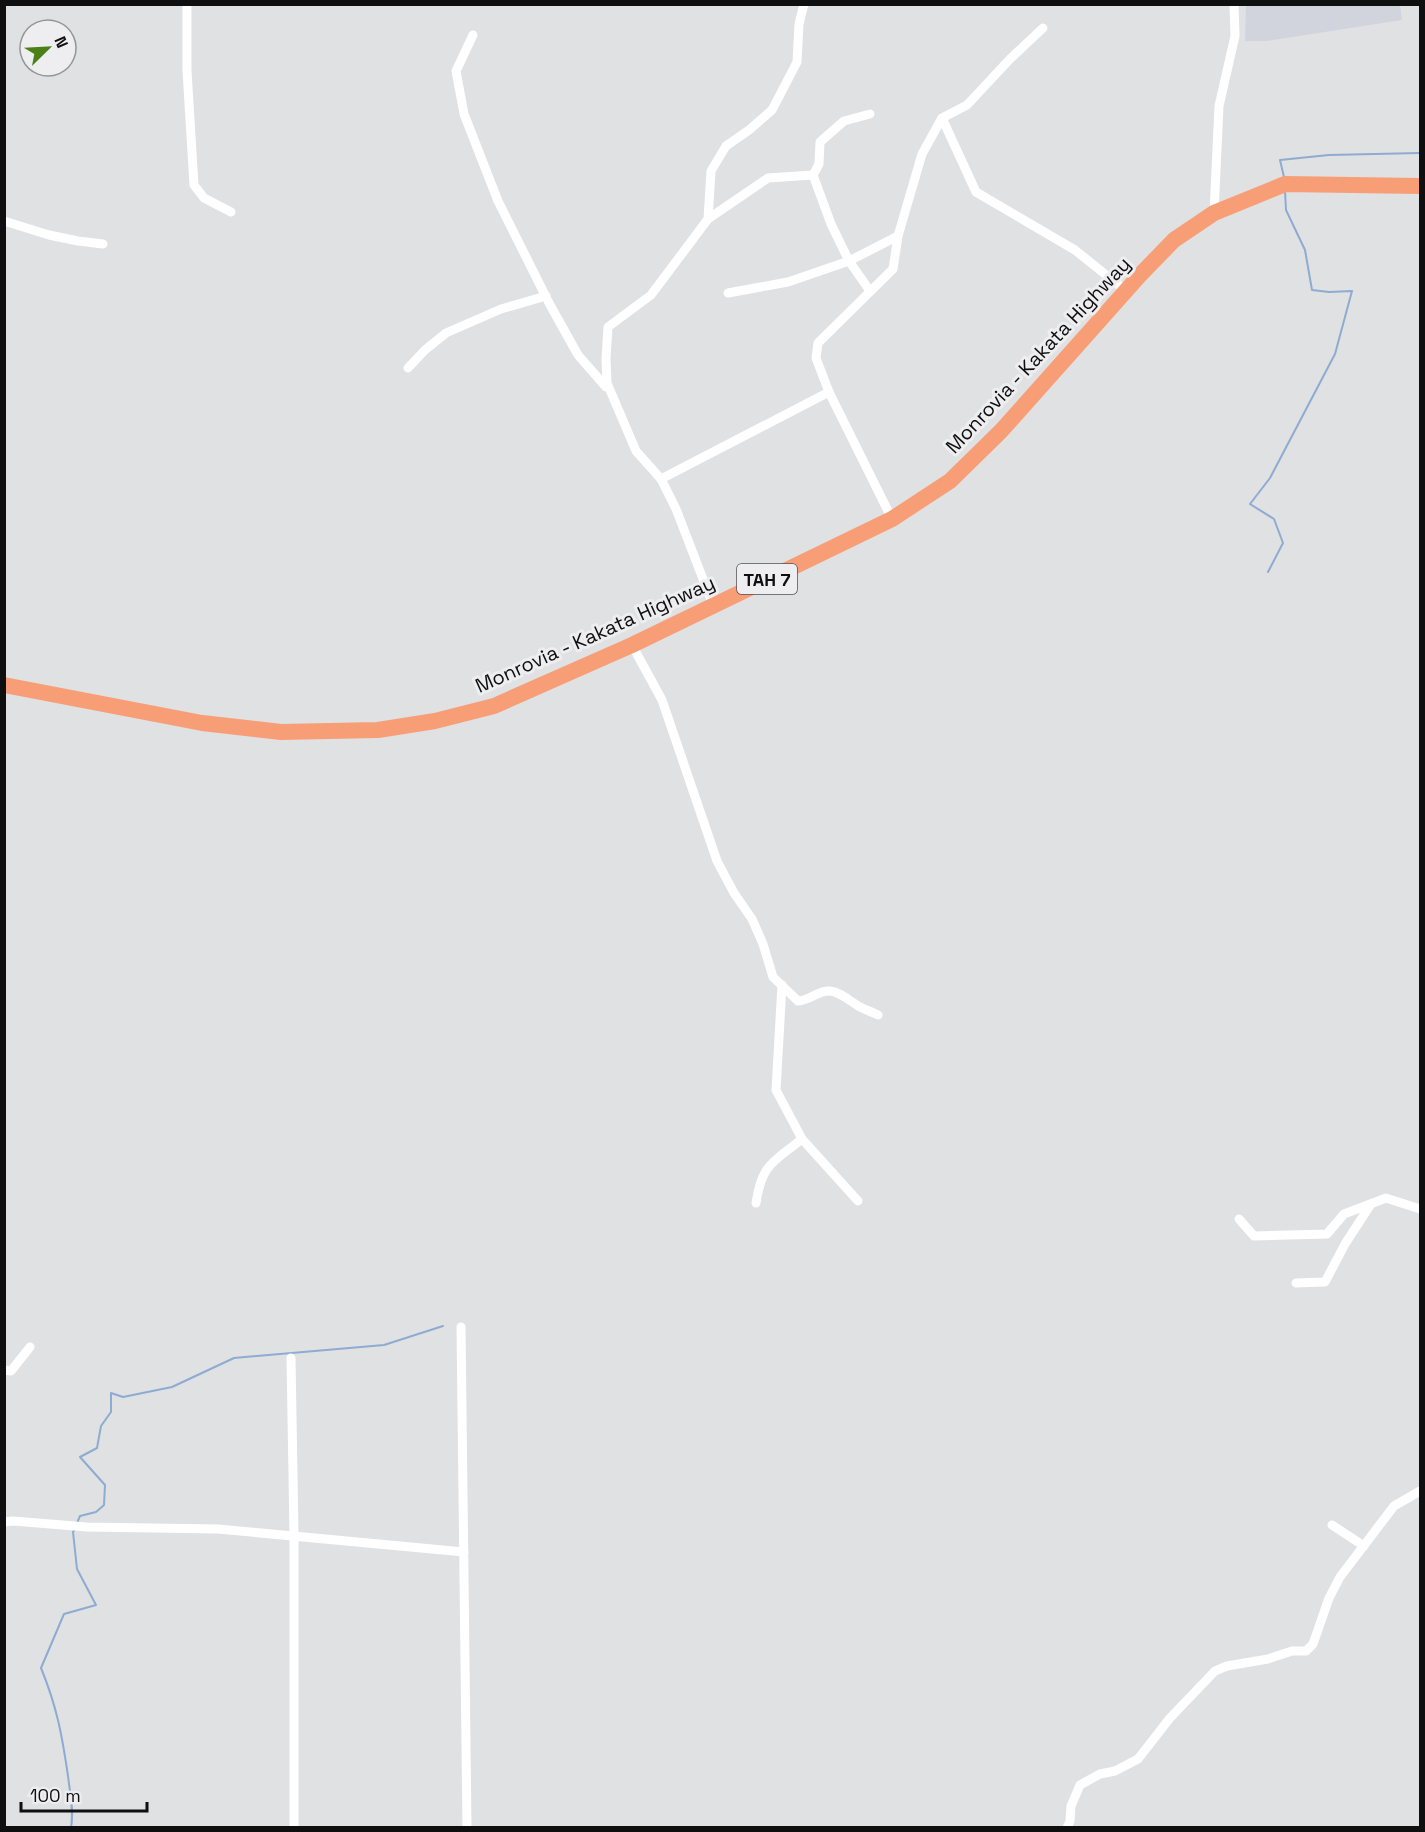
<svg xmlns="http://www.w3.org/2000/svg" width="1425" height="1832" viewBox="0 0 1425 1832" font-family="'Space Grotesk',sans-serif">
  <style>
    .built { fill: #d2d4dd }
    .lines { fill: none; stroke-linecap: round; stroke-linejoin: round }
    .stream { stroke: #8eabd1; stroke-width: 2 }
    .street { stroke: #fff; stroke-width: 9 }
    .highway { stroke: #f89e77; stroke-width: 16 }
    .labels { text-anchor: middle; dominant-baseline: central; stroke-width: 6; stroke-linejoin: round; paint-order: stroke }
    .shield { fill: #eeeef0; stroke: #525253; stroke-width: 1.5 }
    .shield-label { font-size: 18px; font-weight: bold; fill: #0f0f10 }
    .street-label { font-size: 20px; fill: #0f0f10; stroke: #eeeef0 }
  </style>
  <rect width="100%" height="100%" fill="#e0e1e3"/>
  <polygon class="built" points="1246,5 1400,5 1402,20 1267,41 1245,41"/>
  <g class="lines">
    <g class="stream">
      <polyline points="1284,177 1280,160 1329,155 1420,153"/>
      <polyline points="1268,572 1283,543 1274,519 1250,504 1270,478 1335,354 1352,291 1329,292 1312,290 1305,250 1286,210 1285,191"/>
      <polyline points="77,1523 80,1516 96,1512 104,1505 105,1485 80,1457 97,1448 101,1426 111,1412 111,1393 123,1397 172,1387 234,1358 384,1345 443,1326"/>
      <path d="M71,1828C74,1811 70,1793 68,1776C62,1735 57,1707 41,1668L64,1614L96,1605L77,1569L73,1532L75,1529"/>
    </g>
    <g class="street">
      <polyline points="187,4 187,71 194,185 204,198 231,212"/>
      <polyline points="473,35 456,71 464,114 498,201 549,303 578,355 606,387"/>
      <polyline points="942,118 976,192 1075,250 1126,291"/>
      <polyline points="813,175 831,224 849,261 870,291"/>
      <polyline points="1214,213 1219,106 1235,36 1234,4"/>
      <polyline points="708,219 711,171 726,146 749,130 772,110 797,62 799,24 804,4"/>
      <polyline points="4,221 49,235 78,241 103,244"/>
      <polyline points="728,293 788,282 849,261 898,236"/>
      <polyline points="408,368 425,350 446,333 501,309 546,296"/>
      <polyline points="661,479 829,392"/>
      <polyline points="892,519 829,392 816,358 818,343 893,269 898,236 922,154 942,118 967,105 1010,59 1043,28"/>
      <polyline points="713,605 676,509 661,479 636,451 607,383 606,359 608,327 651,295 708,219 768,178 813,175 819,164 820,142 844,121 870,114"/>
      <path d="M632,645L662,700L717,861L734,893L752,919L763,944L773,977L798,1001C811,1000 818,990 830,991C841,992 851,1002 860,1007C866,1010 872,1012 878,1015"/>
      <polyline points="782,985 776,1090 802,1139 858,1201"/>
      <path d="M756,1203C762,1164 772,1163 802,1139"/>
      <polyline points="1239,1219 1254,1236 1327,1234 1344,1214 1386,1198 1420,1209"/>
      <polyline points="1296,1283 1325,1282 1345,1244 1371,1204"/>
      <polyline points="461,1327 467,1828"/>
      <polyline points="291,1358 294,1535 294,1828"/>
      <polyline points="4,1370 11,1371 30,1347"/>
      <polyline points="4,1522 13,1521 87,1527 218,1529 464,1552"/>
      <polyline points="1332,1525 1364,1546"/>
      <polyline points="1067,1828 1070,1821 1071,1806 1080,1785 1100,1774 1115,1771 1138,1759 1170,1718 1215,1671 1227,1666 1268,1659 1292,1651 1306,1651 1313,1644 1329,1598 1340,1577 1394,1506 1420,1491"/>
    </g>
    <polyline class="highway" points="4,685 202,723 281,732 378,730 435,721 494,706 632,645 892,519 950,481 1001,431 1140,275 1174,240 1214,213 1285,184 1420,186"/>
  </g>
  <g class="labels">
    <rect class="shield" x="737" y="564" width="60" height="30" rx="4.5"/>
    <g class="shield-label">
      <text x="767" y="579">TAH 7</text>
    </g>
    <g class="street-label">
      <text transform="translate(1038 355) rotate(-47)">Monrovia - Kakata Highway</text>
      <text transform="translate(595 634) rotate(-24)">Monrovia - Kakata Highway</text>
    </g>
  </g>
  <rect width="1425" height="1832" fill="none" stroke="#0f0f10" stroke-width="12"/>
  <g transform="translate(48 48) rotate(66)"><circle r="28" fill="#eeeef0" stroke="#959596" stroke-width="1.5"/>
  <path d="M0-4.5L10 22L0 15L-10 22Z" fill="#4a8016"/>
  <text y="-9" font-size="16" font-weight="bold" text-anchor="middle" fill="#0f0f10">N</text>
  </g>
  <path d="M21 1802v9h126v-9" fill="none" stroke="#0f0f10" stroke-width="3"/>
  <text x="30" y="1802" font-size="18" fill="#0f0f10" stroke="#eeeef0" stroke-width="4.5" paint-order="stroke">100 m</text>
</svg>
